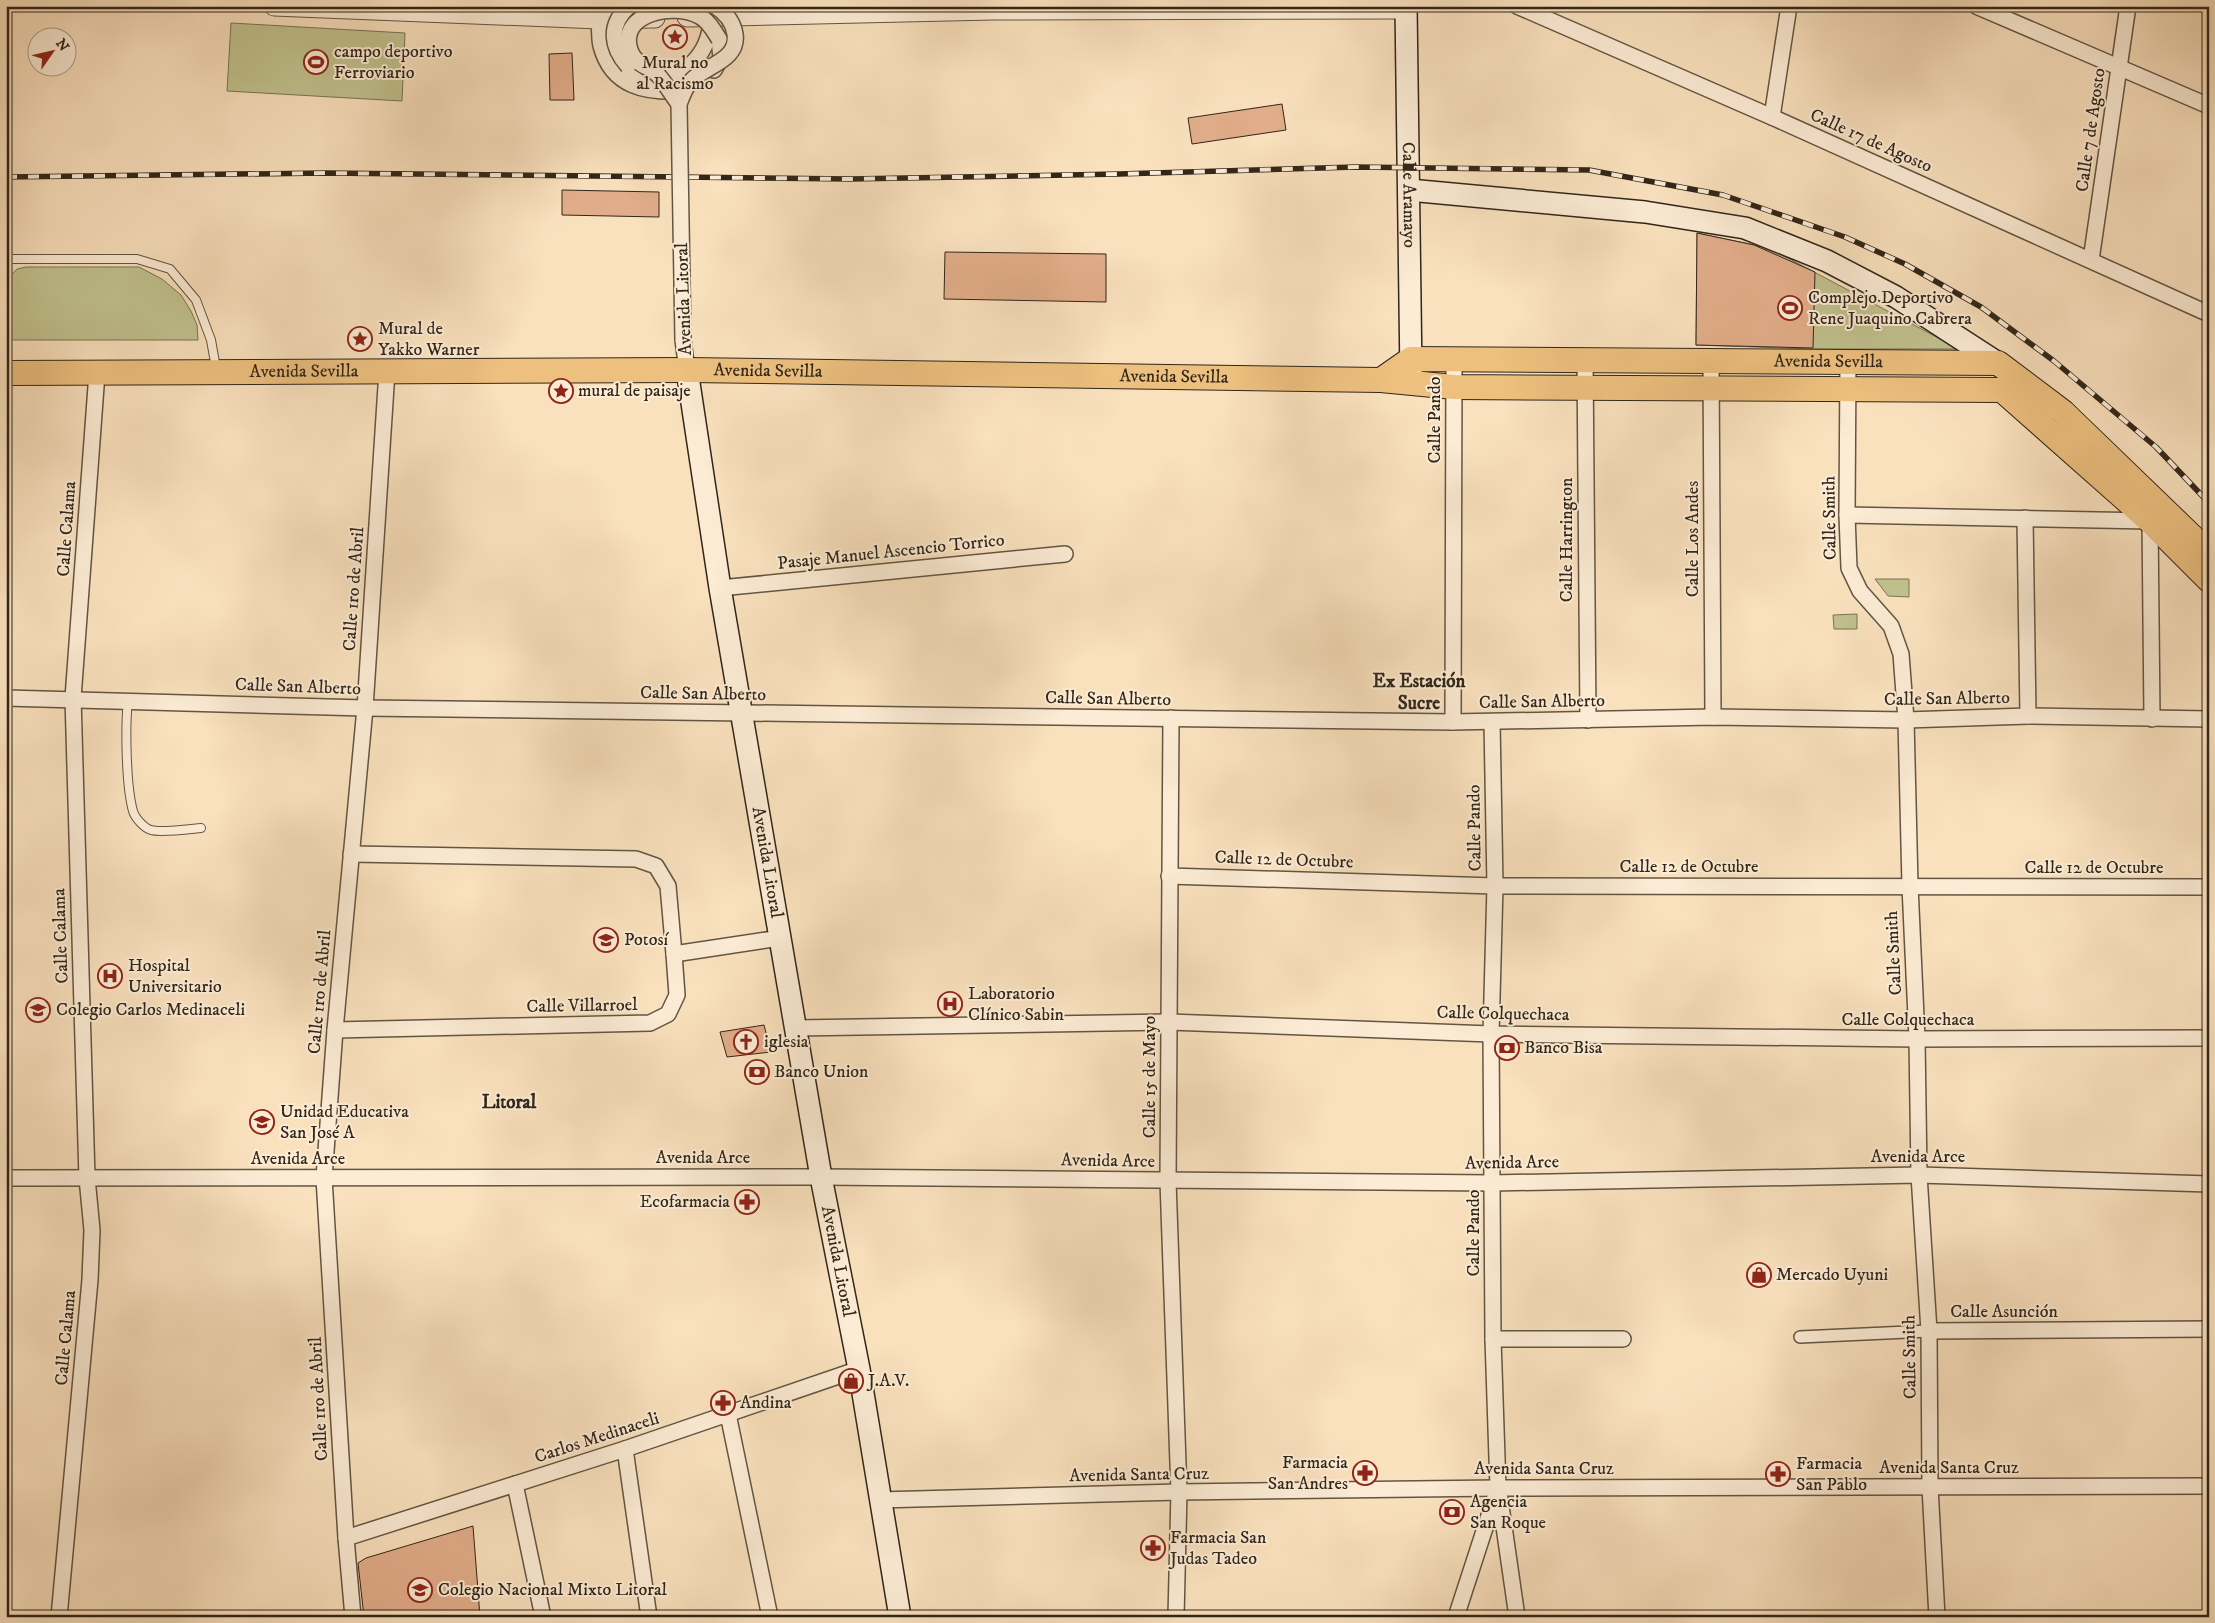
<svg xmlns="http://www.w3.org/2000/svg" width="2215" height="1623" viewBox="0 0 2215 1623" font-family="'IM FELL DW Pica',serif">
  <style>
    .green { fill: #c1c28f; stroke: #797454 }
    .building { fill: #e2ad8a; stroke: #312619 }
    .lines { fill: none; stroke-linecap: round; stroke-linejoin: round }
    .service-casing { stroke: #635542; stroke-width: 10 }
    .pedestrian-casing { stroke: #635542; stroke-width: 14 }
    .minor-casing { stroke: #635542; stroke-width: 18 }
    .tertiary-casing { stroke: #635542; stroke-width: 21 }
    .secondary-casing { stroke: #312619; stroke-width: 24 }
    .primary-casing { stroke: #312619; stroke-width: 26 }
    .service { stroke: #fcecd5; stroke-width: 8 }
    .pedestrian { stroke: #fcecd5; stroke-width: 11 }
    .minor { stroke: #fcecd5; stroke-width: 15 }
    .tertiary { stroke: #fcecd5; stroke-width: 19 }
    .secondary { stroke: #fcecd5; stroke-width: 21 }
    .primary { stroke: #edc07f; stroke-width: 24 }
    .rail-casing { stroke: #312619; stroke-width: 5.5 }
    .rail { stroke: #fcecd5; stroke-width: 4; stroke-dasharray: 11; stroke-linecap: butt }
    .minor-bridge-casing { stroke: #635542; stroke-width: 18; stroke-linecap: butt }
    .minor-bridge { stroke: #fcecd5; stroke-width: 15 }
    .labels { text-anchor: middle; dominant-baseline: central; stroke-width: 4; stroke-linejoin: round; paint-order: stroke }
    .poi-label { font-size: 18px; fill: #312619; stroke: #fcecd5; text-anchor: start }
    .street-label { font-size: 18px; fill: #312619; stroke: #fcecd5 }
    .neighbourhood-label { font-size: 19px; font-weight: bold; fill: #312619; stroke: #fcecd5 }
  </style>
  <rect width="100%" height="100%" fill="#fae1be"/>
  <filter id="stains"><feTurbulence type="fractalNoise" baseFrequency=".004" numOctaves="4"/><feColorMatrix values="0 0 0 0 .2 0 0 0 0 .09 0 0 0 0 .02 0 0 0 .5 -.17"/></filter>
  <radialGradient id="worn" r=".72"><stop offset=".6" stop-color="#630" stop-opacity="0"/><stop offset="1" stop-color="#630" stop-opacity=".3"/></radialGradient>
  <g class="green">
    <polygon points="231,23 405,33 402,101 227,91"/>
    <polygon points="1697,233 1769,248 1959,349 1813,349 1696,345"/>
    <polygon points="26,267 139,267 162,279 181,295 191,311 197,325 198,340 6,340 6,280 17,269"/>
    <polygon points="1875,579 1909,579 1909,597 1888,596"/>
    <polygon points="1857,614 1857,629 1834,629 1833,615"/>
  </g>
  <g class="building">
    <polygon points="572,53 574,100 550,100 549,54"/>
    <polygon points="1282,104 1286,130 1192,144 1188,118"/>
    <polygon points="562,190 659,192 659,217 562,215"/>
    <polygon points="1697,233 1754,245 1815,272 1813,348 1696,345"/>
    <polygon points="945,252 1106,254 1106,302 944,299"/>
    <polygon points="764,1025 771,1052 727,1057 720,1032"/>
    <polygon points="473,1526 480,1617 364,1617 358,1563 366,1558"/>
  </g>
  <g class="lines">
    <defs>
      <g id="service">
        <polyline points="6,259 137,259 170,269 196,300 211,340 216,368"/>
        <path d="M128,700C125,727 126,786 133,811C135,818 144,828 151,830C160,833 190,829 201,828"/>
      </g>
      <polyline id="pedestrian" points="1800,1337 1929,1331"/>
      <g id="minor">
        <path d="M615,6L599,19C600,27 599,38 601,46C612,87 646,93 682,91"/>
        <polyline points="1517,6 1772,117 2209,314"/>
        <polyline points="1976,6 2209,106"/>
        <path d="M628,66C633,69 639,75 645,76C682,85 709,54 711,21"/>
        <polyline points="714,70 721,58 719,39"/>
        <polyline points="1772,117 1789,6"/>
        <polyline points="2091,260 2128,6"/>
        <polyline points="683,340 687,370"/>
        <polyline points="1585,360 1588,720"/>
        <polyline points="1711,361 1713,717"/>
        <polyline points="1848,362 1847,515 1849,568 1860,591 1891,626 1901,654 1906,720 1910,886 1917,1039 1919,1175 1929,1331 1930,1487 1937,1617"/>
        <polyline points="1847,515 2150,521 2152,719"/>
        <polyline points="2025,518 2028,716"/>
        <polyline points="720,588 1065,554"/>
        <polyline points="6,698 365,708 1453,722 1713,717 1906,720 2028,716 2209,719"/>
        <polyline points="1171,718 1168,1181 1179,1492 1176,1617"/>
        <polyline points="1453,722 1454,359"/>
        <polyline points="1169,876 1495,886 2209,887"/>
        <polyline points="674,954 780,938"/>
        <polyline points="796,1028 1169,1022 1491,1034 1917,1039 2209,1038"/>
        <polyline points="335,1030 650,1023 668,1014 677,995 674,954 668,886 656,866 636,859 351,854"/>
        <polyline points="6,1178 821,1177 1492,1183 1919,1175 2209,1184"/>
        <polyline points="1929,1331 2209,1329"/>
        <polyline points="1493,1339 1623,1339"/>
        <polyline points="728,1414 770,1617"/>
        <polyline points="625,1449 649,1617"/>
        <polyline points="515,1484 543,1617"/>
        <polyline points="1499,1492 1517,1617"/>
        <polyline points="879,1500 1179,1492 1498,1488 2209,1486"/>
        <polyline points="346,1538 625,1449 859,1369"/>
        <polyline points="59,1617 90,1280 92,1230 87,1178 73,698 97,373"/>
        <polyline points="353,1617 346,1538 324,1178 335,1030 365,708 387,371"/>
        <polyline points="1456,1617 1498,1488 1493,1339 1491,1034 1495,886 1492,722"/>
      </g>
      <g id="tertiary">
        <polyline points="274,6 599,19 655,18"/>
        <polyline points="687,17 993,10 1406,9"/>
      </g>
      <g id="secondary">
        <path id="s1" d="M1406,6L1411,376"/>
        <polyline points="1409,190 1645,212 1745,228 1827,261 1896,297 1998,363"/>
        <path id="s2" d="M687,370L720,588L821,1177L859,1369L900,1617"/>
      </g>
      <g id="primary">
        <path id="s3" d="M6,373L687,370L1381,380L1454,387L2002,390L2150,521L2209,580"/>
        <path id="s4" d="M1381,380L1411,359L1998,363L2063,412L2209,553"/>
      </g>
    </defs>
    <use href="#service" class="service-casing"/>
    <use href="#pedestrian" class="pedestrian-casing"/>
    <use href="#minor" class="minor-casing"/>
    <use href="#tertiary" class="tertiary-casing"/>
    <use href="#secondary" class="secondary-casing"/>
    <use href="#primary" class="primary-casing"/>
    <use href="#service" class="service"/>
    <use href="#pedestrian" class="pedestrian"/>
    <use href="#minor" class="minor"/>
    <use href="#tertiary" class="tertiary"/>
    <use href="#secondary" class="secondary"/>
    <use href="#primary" class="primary"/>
    <defs>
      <polyline id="rail" points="6,177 325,173 850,179 1119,174 1356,167 1589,170 1723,195 1845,237 1905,264 1981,307 2054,361 2156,447 2209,503"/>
    </defs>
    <use href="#rail" class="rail-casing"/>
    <use href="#rail" class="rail"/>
    <defs>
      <g id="minor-bridge">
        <path d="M628,66C611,47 608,25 629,6"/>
        <path d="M679,104C672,95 666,84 658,75C649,66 635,65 630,50C618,13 675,2 699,16C708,20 714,31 719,39"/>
        <path d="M683,340L679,104C682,96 686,85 692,80C707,65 739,60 735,34C733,22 726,13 715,6"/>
      </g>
    </defs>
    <use href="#minor-bridge" class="minor-bridge-casing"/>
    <use href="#minor-bridge" class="minor-bridge"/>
  </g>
  <defs>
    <symbol id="sight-ring" viewBox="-11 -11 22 22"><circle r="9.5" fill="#fcecd5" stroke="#8f2418" stroke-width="1.5"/><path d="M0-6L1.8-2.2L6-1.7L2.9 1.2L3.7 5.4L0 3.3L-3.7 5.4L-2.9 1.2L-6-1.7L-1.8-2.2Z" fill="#8f2418"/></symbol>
    <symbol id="stadium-ring" viewBox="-11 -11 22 22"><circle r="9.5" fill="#fcecd5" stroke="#8f2418" stroke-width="1.5"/><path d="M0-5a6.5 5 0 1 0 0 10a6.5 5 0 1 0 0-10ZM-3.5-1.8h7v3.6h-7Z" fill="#8f2418"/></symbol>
    <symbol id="school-ring" viewBox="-11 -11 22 22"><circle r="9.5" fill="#fcecd5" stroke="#8f2418" stroke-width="1.5"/><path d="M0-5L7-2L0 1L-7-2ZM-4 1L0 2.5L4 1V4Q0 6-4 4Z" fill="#8f2418"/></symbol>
    <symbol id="hospital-ring" viewBox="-11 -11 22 22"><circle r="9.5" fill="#fcecd5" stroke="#8f2418" stroke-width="1.5"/><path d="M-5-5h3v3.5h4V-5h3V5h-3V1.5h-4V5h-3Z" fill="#8f2418"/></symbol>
    <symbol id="church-ring" viewBox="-11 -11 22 22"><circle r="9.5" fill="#fcecd5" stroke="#8f2418" stroke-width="1.5"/><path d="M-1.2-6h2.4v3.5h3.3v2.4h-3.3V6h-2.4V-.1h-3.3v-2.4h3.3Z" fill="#8f2418"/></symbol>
    <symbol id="bank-ring" viewBox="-11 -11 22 22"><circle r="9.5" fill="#fcecd5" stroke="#8f2418" stroke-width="1.5"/><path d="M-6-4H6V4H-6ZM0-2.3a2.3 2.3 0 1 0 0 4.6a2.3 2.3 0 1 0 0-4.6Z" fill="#8f2418"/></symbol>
    <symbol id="pharmacy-ring" viewBox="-11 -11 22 22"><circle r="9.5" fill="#fcecd5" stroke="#8f2418" stroke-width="1.5"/><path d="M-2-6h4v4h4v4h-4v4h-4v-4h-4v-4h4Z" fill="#8f2418"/></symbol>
    <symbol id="shop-ring" viewBox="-11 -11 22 22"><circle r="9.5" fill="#fcecd5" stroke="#8f2418" stroke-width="1.5"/><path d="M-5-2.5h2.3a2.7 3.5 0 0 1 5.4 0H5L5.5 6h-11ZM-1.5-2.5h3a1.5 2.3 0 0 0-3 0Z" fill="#8f2418"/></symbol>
  </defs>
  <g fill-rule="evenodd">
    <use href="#sight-ring" x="661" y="23" width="28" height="28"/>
    <use href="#stadium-ring" x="302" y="48" width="28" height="28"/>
    <use href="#stadium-ring" x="1776" y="294" width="28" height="28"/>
    <use href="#sight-ring" x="346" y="325" width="28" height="28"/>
    <use href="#sight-ring" x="547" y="377" width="28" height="28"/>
    <use href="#school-ring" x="592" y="926" width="28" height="28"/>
    <use href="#hospital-ring" x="96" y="962" width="28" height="28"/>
    <use href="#hospital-ring" x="936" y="990" width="28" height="28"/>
    <use href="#school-ring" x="24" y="996" width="28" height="28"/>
    <use href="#church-ring" x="732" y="1028" width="28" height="28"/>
    <use href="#bank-ring" x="1493" y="1034" width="28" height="28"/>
    <use href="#bank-ring" x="743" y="1058" width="28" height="28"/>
    <use href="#school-ring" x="248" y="1108" width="28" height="28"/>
    <use href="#pharmacy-ring" x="733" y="1188" width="28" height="28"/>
    <use href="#shop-ring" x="1745" y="1261" width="28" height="28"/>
    <use href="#shop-ring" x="837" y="1367" width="28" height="28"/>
    <use href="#pharmacy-ring" x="709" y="1389" width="28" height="28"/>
    <use href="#pharmacy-ring" x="1351" y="1459" width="28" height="28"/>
    <use href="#pharmacy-ring" x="1764" y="1460" width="28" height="28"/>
    <use href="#bank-ring" x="1438" y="1498" width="28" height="28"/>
    <use href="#pharmacy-ring" x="1139" y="1534" width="28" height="28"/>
    <use href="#school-ring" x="406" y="1576" width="28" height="28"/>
  </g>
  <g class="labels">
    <g class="poi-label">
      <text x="334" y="52">campo deportivo<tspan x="334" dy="21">Ferroviario</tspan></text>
      <text x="675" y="63" text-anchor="middle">Mural no<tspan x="675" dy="21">al Racismo</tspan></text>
      <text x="1808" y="298">Complejo Deportivo<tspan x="1808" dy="21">Rene Juaquino Cabrera</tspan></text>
      <text x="378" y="329">Mural de<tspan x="378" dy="21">Yakko Warner</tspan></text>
      <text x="578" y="391">mural de paisaje</text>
      <text x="624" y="940">Potosí</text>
      <text x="128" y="966">Hospital<tspan x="128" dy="21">Universitario</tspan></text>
      <text x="968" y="994">Laboratorio<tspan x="968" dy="21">Clínico Sabin</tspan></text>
      <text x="56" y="1010">Colegio Carlos Medinaceli</text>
      <text x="764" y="1042">iglesia</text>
      <text x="1524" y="1048">Banco Bisa</text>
      <text x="774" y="1072">Banco Union</text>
      <text x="280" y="1112">Unidad Educativa<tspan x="280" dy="21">San José A</tspan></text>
      <text x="730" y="1202" text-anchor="end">Ecofarmacia</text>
      <text x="1776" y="1275">Mercado Uyuni</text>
      <text x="868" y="1381">J.A.V.</text>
      <text x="740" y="1403">Andina</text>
      <text x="1348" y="1463" text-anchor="end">Farmacia<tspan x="1348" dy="21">San Andres</tspan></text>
      <text x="1796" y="1464">Farmacia<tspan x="1796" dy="21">San Pablo</tspan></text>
      <text x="1470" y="1502">Agencia<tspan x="1470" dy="21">San Roque</tspan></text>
      <text x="1170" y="1538">Farmacia San<tspan x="1170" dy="21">Judas Tadeo</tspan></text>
      <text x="438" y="1590">Colegio Nacional Mixto Litoral</text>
    </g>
    <g class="street-label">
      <text transform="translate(2091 130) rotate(-82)">Calle 7 de Agosto</text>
      <text transform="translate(1871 141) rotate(24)">Calle 17 de Agosto</text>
      <text stroke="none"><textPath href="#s1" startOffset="189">Calle Aramayo</textPath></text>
      <text transform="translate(684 299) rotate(-92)">Avenida Litoral</text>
      <text stroke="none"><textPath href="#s4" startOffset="454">Avenida Sevilla</textPath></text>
      <text stroke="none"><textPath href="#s3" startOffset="762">Avenida Sevilla</textPath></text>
      <text stroke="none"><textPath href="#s3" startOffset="298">Avenida Sevilla</textPath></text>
      <text stroke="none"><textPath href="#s3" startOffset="1168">Avenida Sevilla</textPath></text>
      <text transform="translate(1435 420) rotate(-90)">Calle Pando</text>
      <text transform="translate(1830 518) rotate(-91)">Calle Smith</text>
      <text transform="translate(67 529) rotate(-86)">Calle Calama</text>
      <text transform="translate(1693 539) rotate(-90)">Calle Los Andes</text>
      <text transform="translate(1567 540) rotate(-90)">Calle Harrington</text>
      <text transform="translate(891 552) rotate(-6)">Pasaje Manuel Ascencio Torrico</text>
      <text transform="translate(354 589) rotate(-86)">Calle 1ro de Abril</text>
      <text transform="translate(298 687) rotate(2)">Calle San Alberto</text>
      <text transform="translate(703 694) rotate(1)">Calle San Alberto</text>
      <text transform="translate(1108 699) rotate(1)">Calle San Alberto</text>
      <text transform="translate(1947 699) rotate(-1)">Calle San Alberto</text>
      <text transform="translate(1542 702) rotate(-1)">Calle San Alberto</text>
      <text transform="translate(1475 828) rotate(-91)">Calle Pando</text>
      <text transform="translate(1284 860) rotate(2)">Calle 12 de Octubre</text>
      <text stroke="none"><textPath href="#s2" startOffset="499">Avenida Litoral</textPath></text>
      <text x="1689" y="867">Calle 12 de Octubre</text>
      <text x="2094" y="868">Calle 12 de Octubre</text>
      <text transform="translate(61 936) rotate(-92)">Calle Calama</text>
      <text transform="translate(1894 953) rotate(-93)">Calle Smith</text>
      <text transform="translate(320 992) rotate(-85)">Calle 1ro de Abril</text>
      <text transform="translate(582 1006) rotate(-1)">Calle Villarroel</text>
      <text transform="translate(1503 1014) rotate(1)">Calle Colquechaca</text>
      <text x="1908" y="1020">Calle Colquechaca</text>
      <text transform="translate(1150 1077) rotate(-90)">Calle 15 de Mayo</text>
      <text x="1918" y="1157">Avenida Arce</text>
      <text x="703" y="1158">Avenida Arce</text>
      <text x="298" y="1159">Avenida Arce</text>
      <text transform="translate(1108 1161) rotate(1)">Avenida Arce</text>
      <text transform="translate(1512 1163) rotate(-1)">Avenida Arce</text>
      <text transform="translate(1474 1233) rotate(-90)">Calle Pando</text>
      <text stroke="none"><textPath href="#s2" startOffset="904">Avenida Litoral</textPath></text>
      <text x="2004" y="1312">Calle Asunción</text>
      <text transform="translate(66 1338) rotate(-85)">Calle Calama</text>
      <text transform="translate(1910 1357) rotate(-91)">Calle Smith</text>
      <text transform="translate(319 1399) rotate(-93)">Calle 1ro de Abril</text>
      <text transform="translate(597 1438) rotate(-18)">Carlos Medinaceli</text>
      <text x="1949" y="1468">Avenida Santa Cruz</text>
      <text x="1544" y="1469">Avenida Santa Cruz</text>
      <text transform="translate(1139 1475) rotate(-1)">Avenida Santa Cruz</text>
    </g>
    <g class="neighbourhood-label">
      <text x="1419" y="681">Ex Estación<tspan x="1419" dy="22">Sucre</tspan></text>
      <text x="509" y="1102">Litoral</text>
    </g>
  </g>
  <rect width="2215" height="1623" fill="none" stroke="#fae1be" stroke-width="25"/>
  <rect x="8" y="8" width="2200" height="1608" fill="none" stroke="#312619" stroke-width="2.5"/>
  <rect x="12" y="12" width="2190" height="1598" fill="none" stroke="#312619"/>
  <g transform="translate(52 52) rotate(56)"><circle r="24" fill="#fcecd5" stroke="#ab9d8a"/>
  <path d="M0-4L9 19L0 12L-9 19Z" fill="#8f2418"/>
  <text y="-8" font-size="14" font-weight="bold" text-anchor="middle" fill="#312619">N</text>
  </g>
  <rect width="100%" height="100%" filter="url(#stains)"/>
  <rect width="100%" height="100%" fill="url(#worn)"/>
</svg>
